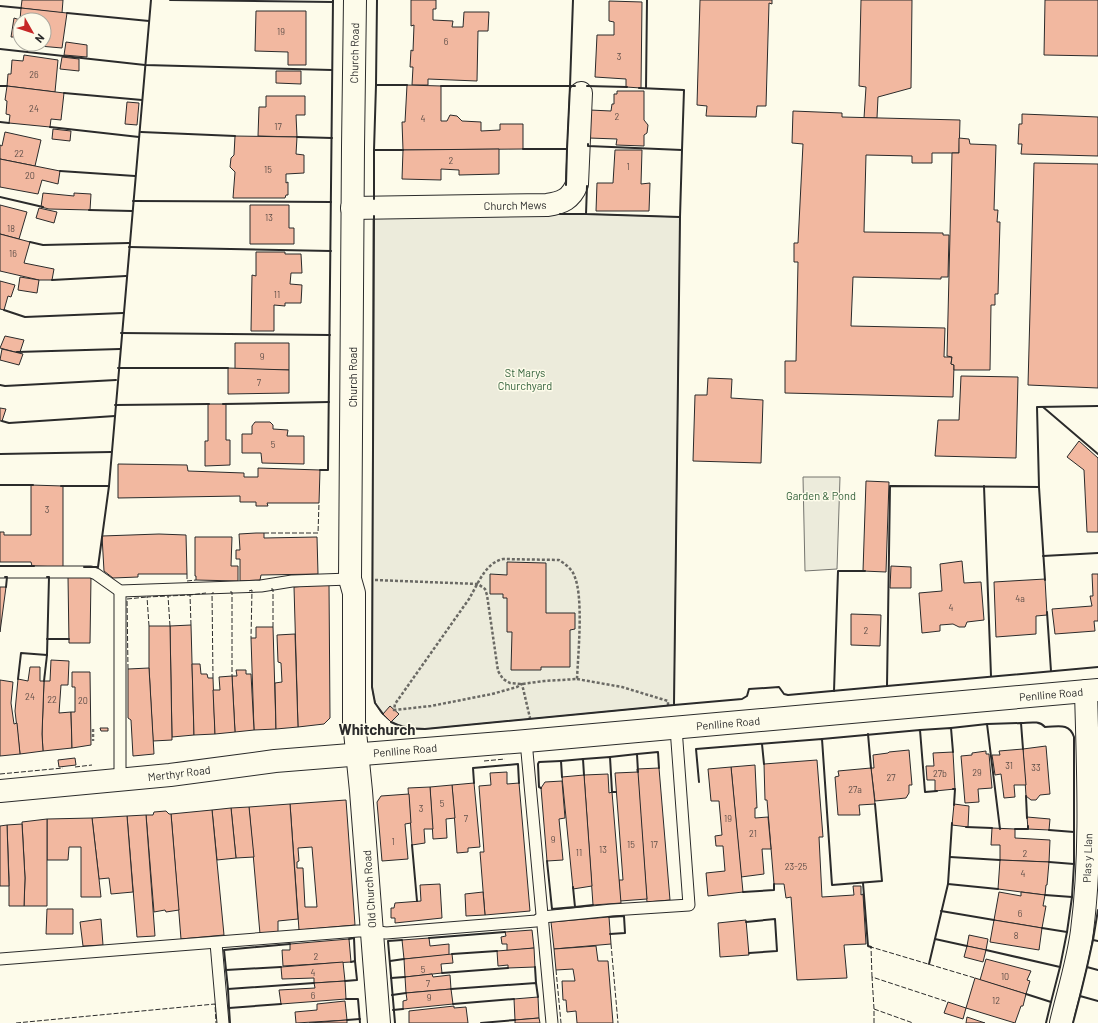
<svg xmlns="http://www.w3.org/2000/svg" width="1098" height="1023" viewBox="0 0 1098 1023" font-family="Barlow,sans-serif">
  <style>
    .green { fill: #ecebdb; stroke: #74746e }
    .building { fill: #f2b8a0; stroke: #2b2b2b; fill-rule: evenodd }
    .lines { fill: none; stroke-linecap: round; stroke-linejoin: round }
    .service-casing { stroke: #2b2b2b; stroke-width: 13 }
    .minor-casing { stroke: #2b2b2b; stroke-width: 24 }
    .tertiary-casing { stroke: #2b2b2b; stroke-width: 24 }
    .path { stroke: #6a6964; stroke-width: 2.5; stroke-dasharray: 3 2; stroke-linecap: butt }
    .service { stroke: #fdfbea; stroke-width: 11 }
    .minor { stroke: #fdfbea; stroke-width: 22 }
    .tertiary { stroke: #fdfbea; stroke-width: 22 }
    .fence { stroke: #2b2b2b; stroke-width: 1; stroke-dasharray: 5 2; stroke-linecap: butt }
    .wall { stroke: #2b2b2b; stroke-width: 2 }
    .labels { text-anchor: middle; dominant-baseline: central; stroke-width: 3; stroke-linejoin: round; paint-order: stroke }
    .number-label { font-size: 9px; fill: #5d4e48 }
    .street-label { font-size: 11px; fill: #2b2b2b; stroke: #fdfbea }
    .park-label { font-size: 11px; fill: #34623c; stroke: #fdfbea }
    .district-label { font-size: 15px; font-weight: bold; fill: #2b2b2b; stroke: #fdfbea }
  </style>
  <rect width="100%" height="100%" fill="#fdfbea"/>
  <g class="green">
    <path d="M586,214L680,217L674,705L425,729C396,729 375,719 372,687L373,216Z"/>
    <polygon points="803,477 840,477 837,569 805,571"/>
  </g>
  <g class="building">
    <polygon points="22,0 63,0 62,13 21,8"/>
    <polygon points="411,0 436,0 436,9 433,9 433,20 453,21 452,27 463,27 464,12 489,12 488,31 478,31 477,81 428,79 428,85 412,85 413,67 410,67 411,50 413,51 414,25 411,26"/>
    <polygon points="700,0 772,0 772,4 769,3 766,106 757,106 756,117 706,116 707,106 697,105"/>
    <polygon points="861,0 912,0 911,88 878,97 877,118 864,118 866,87 859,86"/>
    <polygon points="1045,0 1098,0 1098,56 1044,55"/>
    <polygon points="609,1 642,2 641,88 626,87 626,79 595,77 597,35 614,35 614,22 609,21"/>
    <polygon points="21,8 67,13 62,48 28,45 29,44 44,44 44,20 20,20 20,37 11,37 14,18 20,20"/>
    <polygon points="256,11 306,11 306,65 288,65 288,52 255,51"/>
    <polygon points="66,42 87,45 87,57 64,55"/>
    <polygon points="24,55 58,60 55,92 7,86 8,74 11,74 12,60 23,61"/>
    <polygon points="62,57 79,59 79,71 60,69"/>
    <polygon points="276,71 301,71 301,84 276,83"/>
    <polygon points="407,85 441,86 441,121 447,121 450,115 457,116 462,121 481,122 481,131 500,130 500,124 523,124 523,149 403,150 402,122 405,122"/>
    <polygon points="7,86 64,93 61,120 51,119 50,127 9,123 10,115 6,114 7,101 5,100"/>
    <polygon points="617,91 644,91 644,120 648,125 647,133 644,135 644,146 616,145 617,139 589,138 590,110 611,111 612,104 614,104 614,94 617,94"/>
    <polygon points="266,96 305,96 305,115 296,115 297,137 258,136 259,107 266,107"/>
    <polygon points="127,102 139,103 137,125 125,124"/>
    <polygon points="793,111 842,113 842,117 960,120 959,153 932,153 932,163 912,163 912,156 866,155 864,232 943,233 943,235 949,235 948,277 941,277 941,279 853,277 851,326 945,328 944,357 952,357 951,364 954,365 953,397 785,393 785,361 796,361 798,262 794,262 794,243 798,243 803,144 792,143"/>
    <polygon points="1022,114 1098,117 1098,156 1021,154 1022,144 1018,144 1019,124 1022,124"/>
    <polygon points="53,129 71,131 70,141 52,139"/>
    <polygon points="5,132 41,140 35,166 0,159 0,145 2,146"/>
    <polygon points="235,136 297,137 296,154 304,155 304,173 286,174 286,183 288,182 288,195 286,195 285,198 233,198 235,172 230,167 231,158 234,155"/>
    <polygon points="959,138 969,139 970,144 996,145 994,210 998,210 997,222 1000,222 998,294 995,294 995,305 991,305 990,370 954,370 954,365 951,364 952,357 947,356 952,153 959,153"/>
    <polygon points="499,149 499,174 459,175 459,170 441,169 441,180 402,179 403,150"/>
    <polygon points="615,150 642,150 641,184 650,183 649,211 596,211 597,183 613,183"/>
    <polygon points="0,159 60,171 58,184 42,180 38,194 0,187"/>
    <polygon points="1034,163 1098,164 1098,388 1028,385"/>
    <polygon points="43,193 74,196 74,193 91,194 90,210 49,209 41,207"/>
    <polygon points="0,205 27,212 19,239 0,234"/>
    <polygon points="250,205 289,205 289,228 294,228 294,244 250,244"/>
    <polygon points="39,208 57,212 54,223 36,218"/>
    <polygon points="0,234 30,242 24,263 54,269 52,280 39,280 0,271"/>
    <polygon points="256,252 285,252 285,254 301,254 302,273 291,273 290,284 302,285 301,303 285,303 285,306 274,305 274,331 251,331 252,275 256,276"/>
    <polygon points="20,277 39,280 37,293 18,290"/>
    <polygon points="0,281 15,285 11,297 8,296 4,310 0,309"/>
    <polygon points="5,336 24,340 20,352 15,352 0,348"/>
    <polygon points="235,343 289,343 289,370 235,369"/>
    <polygon points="2,349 23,354 19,365 0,360"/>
    <polygon points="228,368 289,370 289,393 228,394"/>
    <polygon points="961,376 1018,377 1016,458 935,456 938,420 959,420"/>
    <polygon points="708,378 732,379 731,398 763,400 761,463 693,461 695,395 707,395"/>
    <polygon points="208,404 226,404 226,440 230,440 230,465 205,466 205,441 208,441"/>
    <polygon points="0,408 6,409 2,421 0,421"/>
    <polygon points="255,422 270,422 273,425 273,429 288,430 287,436 304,436 304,464 262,463 261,453 242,453 242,434 252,434 252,426"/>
    <polygon points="1079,441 1098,458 1098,532 1087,532 1084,470 1067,457"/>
    <polygon points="118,464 187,465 188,471 244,473 244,477 258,477 258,468 320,470 319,503 267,503 268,506 256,506 256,502 240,502 240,496 118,498"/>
    <polygon points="866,481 889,482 886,572 863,571"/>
    <polygon points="31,485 63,486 63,567 32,566 31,562 0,562 0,532 4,532 4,535 31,535"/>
    <polygon points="256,533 264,533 264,538 317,537 318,574 261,575 260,580 240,581 240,559 236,559 236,550 240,550 239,534"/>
    <polygon points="159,534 186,535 187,574 138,574 138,577 113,578 104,571 102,536"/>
    <polygon points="195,537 232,537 231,566 238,566 238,581 196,580 196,576 195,576"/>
    <polygon points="962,561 964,583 981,582 984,620 967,622 965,627 959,627 953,624 940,625 940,631 922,633 919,593 942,591 940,564"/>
    <polygon points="507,562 546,563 546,613 575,613 575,629 570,630 570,667 541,667 541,670 511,670 512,632 507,632 507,598 503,598 503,594 490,594 490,574 507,575"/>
    <polygon points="891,566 911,567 911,588 890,588"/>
    <polygon points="1092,574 1098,574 1098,621 1094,621 1095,631 1055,634 1052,609 1092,606 1090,596 1093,596"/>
    <polygon points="68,577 91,577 90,643 69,643"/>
    <polygon points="1045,579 1047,615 1036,616 1036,634 996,637 994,582"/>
    <polygon points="329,584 330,718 324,724 298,727 294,587"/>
    <polygon points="0,587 6,587 0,632"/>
    <polygon points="851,614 881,615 880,646 851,645"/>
    <polygon points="191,625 194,735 172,737 170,626"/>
    <polygon points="149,626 170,626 172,740 153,741 149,668"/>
    <polygon points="256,627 273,627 276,729 254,730 251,638 256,638"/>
    <polygon points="295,634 298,727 276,729 275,683 282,682 281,663 278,662 277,635"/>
    <polygon points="51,660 69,661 68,685 61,685 59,713 71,712 72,748 43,751 42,734 44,681 50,681"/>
    <polygon points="192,664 200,664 201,674 207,674 208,678 213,678 215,734 194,735"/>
    <polygon points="30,667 40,667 40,681 44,681 42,734 43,751 20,754 15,711 18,679 28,681"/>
    <polygon points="149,668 154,754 133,756 131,720 128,718 128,669"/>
    <polygon points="236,670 246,670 246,674 251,674 254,730 235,732 232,676 237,676"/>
    <polygon points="72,672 90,672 91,745 72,748 71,712 75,712 75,687 72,687"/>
    <polygon points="232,676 235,732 215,734 213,690 220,690 219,677"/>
    <polygon points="0,680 13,682 11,703 14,724 17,723 20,754 0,756"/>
    <polygon points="390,706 399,714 391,722 383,714"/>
    <polygon points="100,728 108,728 108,731 101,731"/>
    <polygon points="1046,746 1050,794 1040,795 1036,800 1031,800 1026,796 1023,749"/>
    <polygon points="1023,749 1026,785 1014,785 1015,797 1004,798 1001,774 995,775 992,755 1000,755 999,751"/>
    <polygon points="909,750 912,785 909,785 909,793 906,798 875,801 871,768 874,768 873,755 888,753 889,752"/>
    <polygon points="986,751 986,754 989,754 992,788 978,789 979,802 965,803 961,756 972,755 972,753"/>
    <polygon points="953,752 955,789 935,791 935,780 927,780 926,766 934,766 933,753"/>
    <polygon points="75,758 76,765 59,767 58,760"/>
    <polygon points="817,760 823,837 819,837 822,897 854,895 853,886 861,886 861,895 863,894 866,944 844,945 847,978 797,980 791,897 786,898 784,884 774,884 767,800 765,800 764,764"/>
    <polygon points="755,765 757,808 755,808 755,818 768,817 771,849 762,849 764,874 741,877 731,767"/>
    <polygon points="731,767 743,892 708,896 706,873 725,871 723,846 716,846 715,836 722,835 719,801 711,801 708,769"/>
    <polygon points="659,768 670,900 647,902 637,769"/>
    <polygon points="871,768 875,804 859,805 860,815 838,815 835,777 839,776 838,771"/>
    <polygon points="507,772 507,784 519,783 530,911 485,915 480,852 484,852 479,786 491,785 490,773"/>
    <polygon points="638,772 647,899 620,901 619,880 623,880 615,773"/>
    <polygon points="608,774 609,793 612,792 621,903 593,905 584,775"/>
    <polygon points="584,775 592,886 573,889 562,777"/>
    <polygon points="562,781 565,818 559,819 563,860 547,861 541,788 545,782"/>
    <polygon points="474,783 480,847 468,848 468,852 457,853 452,785"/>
    <polygon points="452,785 455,818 446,819 447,838 433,839 430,787"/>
    <polygon points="430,787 433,829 424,829 425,843 412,845 408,788"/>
    <polygon points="409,794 411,823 405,824 408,859 382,861 377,802 381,796"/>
    <path d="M346,800L355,925L299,930L290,804ZM312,847L317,907H305L303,868H297V862L299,861L298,848Z"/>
    <polygon points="290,804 298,919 278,921 278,932 260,934 249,807"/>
    <polygon points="954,804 969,806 968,827 952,825"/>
    <polygon points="249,807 254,857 236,858 231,808"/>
    <polygon points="231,808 236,858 217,860 212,810"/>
    <polygon points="212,810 224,935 181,939 171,814"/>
    <polygon points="166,811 169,814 171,814 179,910 166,912 165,910 154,912 146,815 153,815 154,812"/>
    <polygon points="146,815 155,936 137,937 127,816"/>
    <polygon points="127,816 133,892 111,894 109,878 99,879 92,818"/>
    <polygon points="1027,817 1050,819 1049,830 1028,829"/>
    <polygon points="92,818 99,879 101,897 81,897 81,847 69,847 68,860 47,860 47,819"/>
    <polygon points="47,819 47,906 24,906 25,878 22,822"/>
    <polygon points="22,824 25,878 24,906 9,906 9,878 7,825"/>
    <polygon points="7,825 9,886 0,886 0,826"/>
    <polygon points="992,828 1015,829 1015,838 1050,840 1049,862 1000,860 1000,845 991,845"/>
    <polygon points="1000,860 1049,862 1047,885 1046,885 1045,895 998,889"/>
    <polygon points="440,884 442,918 395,923 395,918 391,918 391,908 394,908 395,903 421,901 420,885"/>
    <polygon points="483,892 485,915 466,916 465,894"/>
    <polygon points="999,892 1021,896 1021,892 1045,895 1043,906 1046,906 1042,928 994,920"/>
    <polygon points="47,909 73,909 73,934 46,934"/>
    <polygon points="609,917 611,944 554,949 551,922"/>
    <polygon points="101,919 103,945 83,946 80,922"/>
    <polygon points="746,920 749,955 720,957 718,923"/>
    <polygon points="994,920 1042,928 1039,950 990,942"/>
    <polygon points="532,930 534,948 507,951 507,944 502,944 501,937 506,936 505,932"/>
    <polygon points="969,935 988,939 986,950 967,946"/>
    <polygon points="429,938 430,946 449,944 449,955 404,959 402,940"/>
    <polygon points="349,939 351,962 283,966 282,950 290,950 290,944"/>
    <polygon points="596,946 598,961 608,961 613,1023 577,1023 576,1011 567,1012 566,1000 563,1000 562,981 575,981 573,969 556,970 554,949"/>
    <polygon points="967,946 986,950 983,962 964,957"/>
    <polygon points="534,948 535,967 508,968 508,965 498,966 497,951"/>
    <polygon points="452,954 453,963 441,964 442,973 405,977 404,959"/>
    <polygon points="986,959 1031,971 1027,980 1030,981 1026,994 980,980"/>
    <polygon points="343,962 345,981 314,983 314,978 282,979 281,967"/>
    <polygon points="432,974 433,977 450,975 451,989 406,993 405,977"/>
    <polygon points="975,978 1026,994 1023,1006 1021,1006 1015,1023 966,1008"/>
    <polygon points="345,981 346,999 281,1004 279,990 315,988 314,983"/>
    <polygon points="451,989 453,1004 403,1009 403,1001 407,1000 406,993"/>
    <polygon points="538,997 539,1018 515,1020 514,999"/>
    <polygon points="345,1001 347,1020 296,1023 295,1012 317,1010 317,1004"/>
    <polygon points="948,1002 966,1008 963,1019 944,1013"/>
    <polygon points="454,1006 454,1008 466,1007 468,1023 409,1023 409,1011"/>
    <polygon points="967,1017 985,1023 966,1023"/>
    <polygon points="539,1018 540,1023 515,1023 515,1020"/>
    <polygon points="347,1020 347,1023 309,1023"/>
  </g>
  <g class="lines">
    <defs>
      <g id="service">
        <polyline points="0,572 91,572 96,574 120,591 261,586 292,581 350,579"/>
        <polyline points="120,591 120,779"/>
        <polyline points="526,741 552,1023"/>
        <polyline points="216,943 223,1023"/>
        <polyline points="0,959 358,931 372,931 386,933 536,921 543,917 612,910 689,905 676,728"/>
      </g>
      <g id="minor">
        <path d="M352,208L547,205C562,203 571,199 577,184L581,93"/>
        <path d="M1061,1023C1068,993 1078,962 1082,931C1092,852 1088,771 1086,691"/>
      </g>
      <g id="tertiary">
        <polyline points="355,0 353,147 350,579 354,593 354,722 361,791 379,1023"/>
        <polyline points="0,791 170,775 275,761 526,741 1098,690"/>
      </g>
    </defs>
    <use href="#service" class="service-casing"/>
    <use href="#minor" class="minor-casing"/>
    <use href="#tertiary" class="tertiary-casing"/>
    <g class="path">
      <path d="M375,580L478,584L485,589L487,595L498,671L503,679L510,683L522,684L544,681L577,679C578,654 584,596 574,575C572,569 564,563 559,560L503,559C485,563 478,584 469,599L395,704L394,710L431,706L492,694L517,687L522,684L530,718"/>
      <polyline points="577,679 622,687 668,701 668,705"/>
      <polyline points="93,729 93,741"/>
    </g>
    <use href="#service" class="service"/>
    <use href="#minor" class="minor"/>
    <use href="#tertiary" class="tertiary"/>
    <g class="fence">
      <polyline points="264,533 318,533 319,503"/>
      <polyline points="187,574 187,581 196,580"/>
      <polyline points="271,589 273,589 273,627"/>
      <polyline points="249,591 252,590 251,638"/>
      <polyline points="230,592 232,592 232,676"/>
      <polyline points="191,625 190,595 206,593"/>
      <polyline points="149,626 147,597 168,596"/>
      <polyline points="170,626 168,596 190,595"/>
      <polyline points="128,669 127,599 147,597"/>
      <polyline points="213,678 212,593 214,593"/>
      <polyline points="484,761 505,759"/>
      <polyline points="75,767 92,765"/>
      <polyline points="0,774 63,768"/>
      <polyline points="611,944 618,1023"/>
      <polyline points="556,970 561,1023"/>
      <polyline points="872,977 871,947 975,978"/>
      <polyline points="874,1009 872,977 948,1002"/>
      <polyline points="16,1023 215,1004 216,1023"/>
      <polyline points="874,1023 874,1009 913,1023"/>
    </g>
    <g class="wall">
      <polyline points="170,0 333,2"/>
      <polyline points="377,0 376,85 407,85"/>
      <polyline points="573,0 570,86 575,86"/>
      <polyline points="0,6 21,8"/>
      <polyline points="67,13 149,21"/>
      <polyline points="0,49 145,65 332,70"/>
      <polyline points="0,86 7,86"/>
      <polyline points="441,86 570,86 567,149"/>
      <polyline points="587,86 627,87"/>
      <polyline points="646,88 647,0"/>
      <polyline points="64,93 142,100"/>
      <polyline points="0,122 9,123"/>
      <polyline points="50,127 139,137"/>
      <polyline points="141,132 235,136"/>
      <polyline points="297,137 332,138"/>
      <polyline points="588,144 588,146 682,150 684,90 639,88"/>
      <polyline points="523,149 567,149 566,185"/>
      <polyline points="374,150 376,85"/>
      <polyline points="60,171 135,176"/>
      <polyline points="587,186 586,214 680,217 682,150"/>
      <polyline points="0,197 43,207"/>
      <polyline points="374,199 374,150 403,150"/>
      <polyline points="133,201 331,202"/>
      <polyline points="89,210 132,211"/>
      <polyline points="560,214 586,214"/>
      <polyline points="374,216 372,687 375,703 383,714"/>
      <polyline points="30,242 43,245 129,243"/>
      <polyline points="129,247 331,251"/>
      <polyline points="52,280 126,276"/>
      <polyline points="4,310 25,317 123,313"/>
      <polyline points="121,333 330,335"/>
      <polyline points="17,352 120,349"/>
      <polyline points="118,368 228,368"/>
      <polyline points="0,385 5,386 116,380"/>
      <polyline points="223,404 329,402"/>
      <polyline points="115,405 209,404"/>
      <polyline points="1043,407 1098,454"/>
      <polyline points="2,421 9,423 115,416"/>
      <polyline points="0,454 111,452"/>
      <polyline points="320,470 328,470 333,0"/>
      <polyline points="0,485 33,485"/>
      <polyline points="61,486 109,486 98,567 84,567"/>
      <polyline points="109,486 151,0"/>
      <polyline points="984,486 991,676"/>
      <polyline points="1039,487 1045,580"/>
      <polyline points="1043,556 1098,553"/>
      <polyline points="0,566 34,566"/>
      <polyline points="5,577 7,577 6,587"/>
      <polyline points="1047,612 1051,671"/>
      <polyline points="47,639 69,639"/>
      <polyline points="18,679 21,653 47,655 49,577 47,577"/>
      <polyline points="44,681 47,655"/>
      <polyline points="887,686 1098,667"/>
      <polyline points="834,691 838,571 865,571"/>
      <polyline points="674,705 742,699 747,696 749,689 779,687 784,694 788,695 887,686 890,486 1039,487 1037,407 1098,406"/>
      <path d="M391,722C402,728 413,729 425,729L674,705L680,217"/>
      <path d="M1021,723C1029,723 1039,720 1045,727C1057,727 1069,722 1074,737V832L1049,830"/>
      <polyline points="987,724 1021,723 1023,749"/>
      <polyline points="951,728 987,724 1000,829"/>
      <polyline points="920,730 951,728 953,752"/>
      <polyline points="868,734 871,768"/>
      <polyline points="822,739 920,730 925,792 937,791"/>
      <polyline points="762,744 764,764"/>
      <polyline points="637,754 658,752 659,768"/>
      <polyline points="610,757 637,754 638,772"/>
      <polyline points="583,759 610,757 612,792 616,792"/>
      <polyline points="562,777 561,761 583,759 584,775"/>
      <polyline points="699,782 696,749 822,739 832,885 882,881 875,804"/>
      <polyline points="474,783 473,768 518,764 519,783"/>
      <polyline points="541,788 539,787 538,764 539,762 561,761"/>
      <polyline points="953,789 955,789 954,805"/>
      <polyline points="1026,796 1027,818"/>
      <polyline points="966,827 992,828"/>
      <polyline points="1015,829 1028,829 1028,826"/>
      <polyline points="412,845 417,901"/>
      <polyline points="950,857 1000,860"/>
      <polyline points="547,861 552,909 575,907 573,887"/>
      <polyline points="1049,862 1074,864 1074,832"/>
      <polyline points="863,883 868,946 871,947"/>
      <polyline points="948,884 998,889"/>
      <polyline points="743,892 774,890 774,884"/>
      <polyline points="1045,895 1072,897 1067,932"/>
      <polyline points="1072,897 1074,864"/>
      <polyline points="575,907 593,905"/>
      <polyline points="941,911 994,920"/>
      <polyline points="609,917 624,916 625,933 610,934"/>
      <polyline points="746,922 775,919 777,951 749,953"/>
      <polyline points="1042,928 1067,932 1060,967"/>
      <polyline points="429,938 505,932"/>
      <polyline points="349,939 354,938 355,961"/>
      <polyline points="935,939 967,946"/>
      <polyline points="1093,940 1098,910"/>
      <polyline points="986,950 1060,967 1051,1002"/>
      <polyline points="452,954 497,951"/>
      <polyline points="390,961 404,959"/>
      <polyline points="929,964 948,884 952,823"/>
      <polyline points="535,967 536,983"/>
      <polyline points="1087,967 1093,940 1098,941"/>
      <polyline points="226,970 224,950 290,944"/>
      <polyline points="442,973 508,968"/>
      <polyline points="391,978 405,977"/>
      <polyline points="345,981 357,980 355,961 351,962"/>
      <polyline points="228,989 226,970 281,967"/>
      <polyline points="451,989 536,983 538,997"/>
      <polyline points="1026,994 1051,1002 1046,1023"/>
      <polyline points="392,995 406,993"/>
      <polyline points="1080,996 1087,967 1098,970"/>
      <polyline points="346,999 358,999 360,1023"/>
      <polyline points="453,1004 514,999"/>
      <polyline points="229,1008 228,989 314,983"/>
      <polyline points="393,1010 403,1009"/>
      <polyline points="347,1020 360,1019"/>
      <polyline points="230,1023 229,1008 281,1004"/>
      <polyline points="395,1023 388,941 402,940"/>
      <polyline points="481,1023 515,1020"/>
      <polyline points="1073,1023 1080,996 1098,1001"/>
    </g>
  </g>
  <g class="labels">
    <g class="number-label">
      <text x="281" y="31">19</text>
      <text x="446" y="41">6</text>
      <text x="619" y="56">3</text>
      <text x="34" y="74">26</text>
      <text x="34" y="108">24</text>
      <text x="617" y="116">2</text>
      <text x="423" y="118">4</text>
      <text x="278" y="126">17</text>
      <text x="19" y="153">22</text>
      <text x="451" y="160">2</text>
      <text x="628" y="166">1</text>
      <text x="268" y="169">15</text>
      <text x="30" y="175">20</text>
      <text x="269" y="217">13</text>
      <text x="11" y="228">18</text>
      <text x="13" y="253">16</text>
      <text x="277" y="294">11</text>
      <text x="262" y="356">9</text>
      <text x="259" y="382">7</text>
      <text x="273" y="444">5</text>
      <text x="47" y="509">3</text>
      <text x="1020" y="598">4a</text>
      <text x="951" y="607">4</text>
      <text x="866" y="630">2</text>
      <text x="30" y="696">24</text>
      <text x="52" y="699">22</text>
      <text x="83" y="700">20</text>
      <text x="1009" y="765">31</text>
      <text x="1036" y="767">33</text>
      <text x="977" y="772">29</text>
      <text x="940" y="773">27b</text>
      <text x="891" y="777">27</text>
      <text x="855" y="789">27a</text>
      <text x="442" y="803">5</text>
      <text x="421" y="808">3</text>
      <text x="466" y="818">7</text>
      <text x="728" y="818">19</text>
      <text x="753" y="833">21</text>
      <text x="553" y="839">9</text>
      <text x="393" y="841">1</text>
      <text x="631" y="844">15</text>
      <text x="654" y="844">17</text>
      <text x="603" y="849">13</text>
      <text x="579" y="852">11</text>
      <text x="1025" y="853">2</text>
      <text x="796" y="866">23-25</text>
      <text x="1023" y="873">4</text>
      <text x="1020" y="913">6</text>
      <text x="1016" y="935">8</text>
      <text x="316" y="956">2</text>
      <text x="423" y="969">5</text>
      <text x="313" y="972">4</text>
      <text x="1005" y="976">10</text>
      <text x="428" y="983">7</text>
      <text x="313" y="995">6</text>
      <text x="429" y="997">9</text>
      <text x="996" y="1000">12</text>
    </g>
    <g class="street-label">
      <text transform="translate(354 53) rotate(-89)">Church Road</text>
      <text transform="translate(515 205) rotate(-1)">Church Mews</text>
      <text transform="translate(352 377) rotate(-90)">Church Road</text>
      <text transform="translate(1051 694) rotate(-5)">Penlline Road</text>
      <text transform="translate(728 723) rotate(-5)">Penlline Road</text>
      <text transform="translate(405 750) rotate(-5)">Penlline Road</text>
      <text transform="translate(179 773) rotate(-7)">Merthyr Road</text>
      <text transform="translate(1087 858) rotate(-88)">Plas y Llan</text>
      <text transform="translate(369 889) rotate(-94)">Old Church Road</text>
    </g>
    <g class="park-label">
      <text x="525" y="372">St Marys<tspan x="525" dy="13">Churchyard</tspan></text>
      <text x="821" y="495">Garden &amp; Pond</text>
    </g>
    <g class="district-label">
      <text x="377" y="729">Whitchurch</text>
    </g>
  </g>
  <g transform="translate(32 32) rotate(129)"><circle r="19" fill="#fdfbea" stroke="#a9a89e"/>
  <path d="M0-3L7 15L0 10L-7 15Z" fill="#c62828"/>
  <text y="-6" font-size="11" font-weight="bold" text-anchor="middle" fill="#2b2b2b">N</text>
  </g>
</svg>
